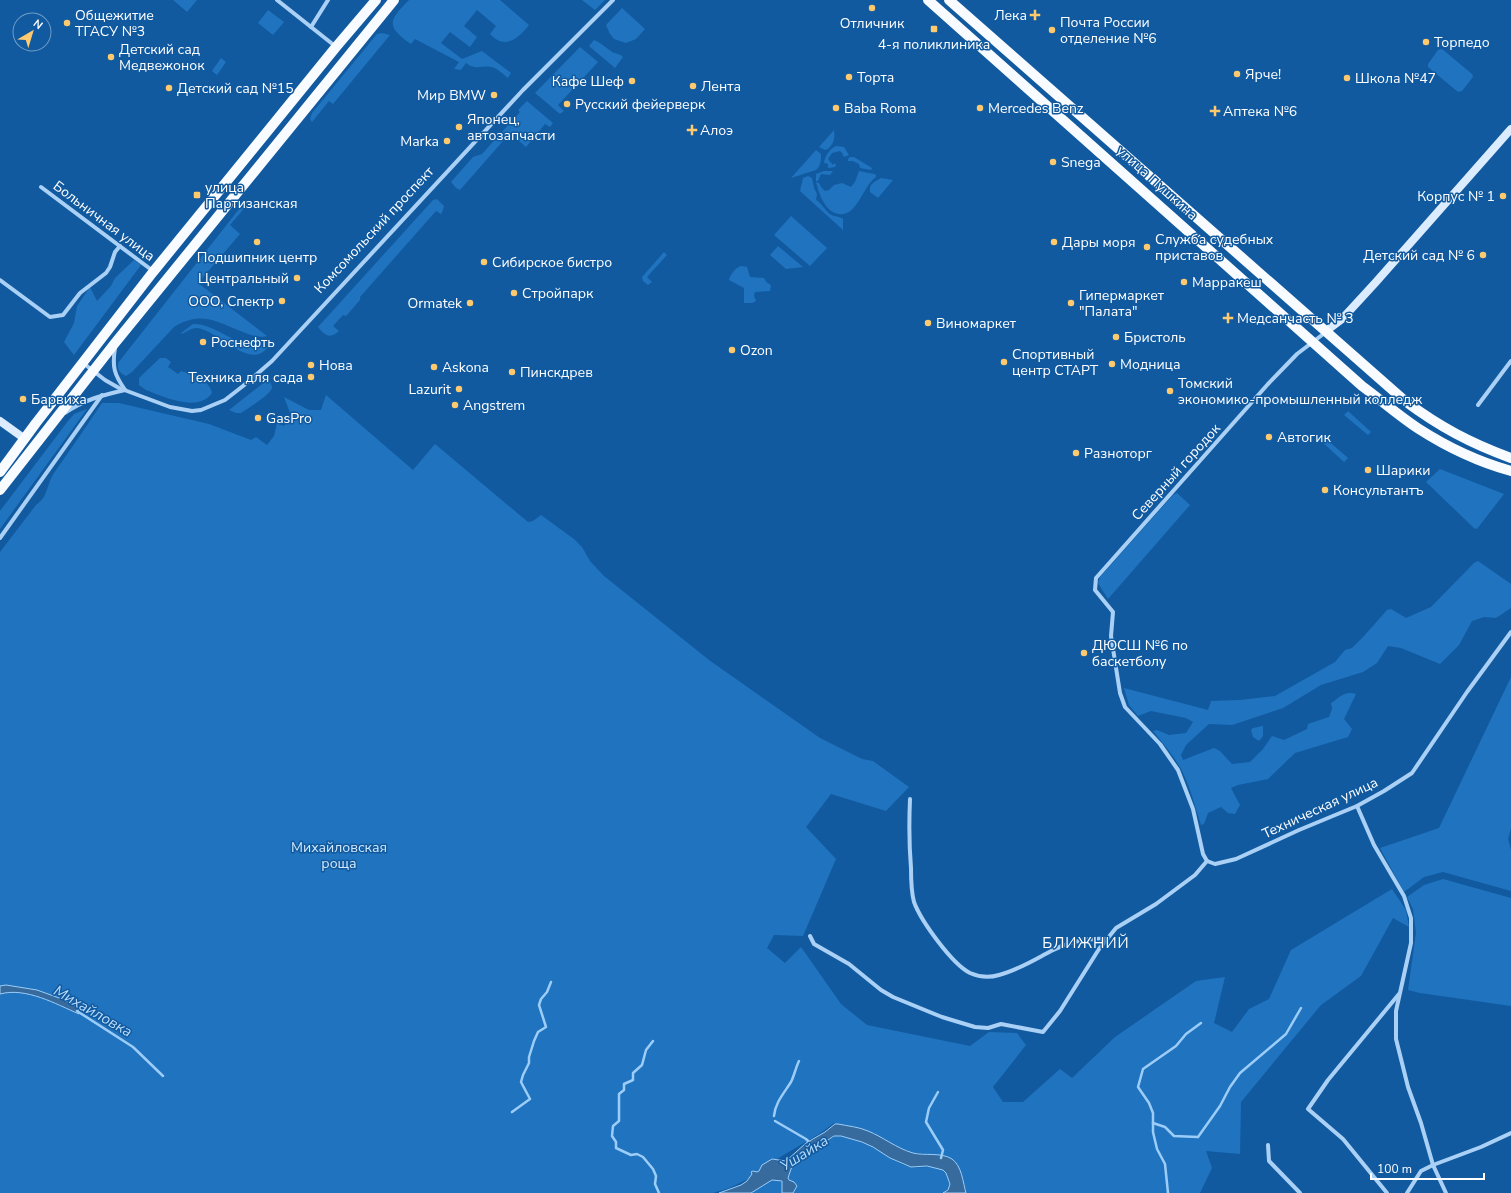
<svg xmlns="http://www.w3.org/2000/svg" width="1511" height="1193" viewBox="0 0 1511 1193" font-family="'Nunito Sans',sans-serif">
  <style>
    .green { fill: #2073be }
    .water { fill: #386b9d; stroke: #9ccdf8 }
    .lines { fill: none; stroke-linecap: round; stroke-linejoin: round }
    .stream { stroke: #9ccdf8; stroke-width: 2.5 }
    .street { stroke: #aad1f5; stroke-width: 4 }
    .secondary { stroke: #daecfd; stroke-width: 8 }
    .primary { stroke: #f8fbff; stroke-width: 10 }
    .poi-dot { fill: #ffca6e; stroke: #115aa0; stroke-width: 1.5 }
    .labels { text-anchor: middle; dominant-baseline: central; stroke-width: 3; stroke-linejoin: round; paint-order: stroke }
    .poi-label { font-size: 14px; fill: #fff; stroke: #115aa0; text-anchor: start }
    .street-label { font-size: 14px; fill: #fff; stroke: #115aa0 }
    .park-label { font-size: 14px; fill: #d3eafe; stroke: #115aa0 }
    .neighbourhood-label { font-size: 15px; letter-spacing: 1px; fill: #fff; stroke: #115aa0 }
    .water-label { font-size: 15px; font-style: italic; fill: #b7dbfb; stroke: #115aa0 }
  </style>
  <rect width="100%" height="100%" fill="#115aa0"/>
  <g class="green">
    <polygon points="173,0 197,0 187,12"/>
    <path d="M409,0H500L529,25C518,39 505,50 490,34L496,26L477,10L464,26L477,37L470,47L450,32L441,43L462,59L482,51L511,73L508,78C503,74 497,68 491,67C481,65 477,71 466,63L461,70L454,69L459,62L415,39L411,44C386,26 388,21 409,0Z"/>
    <polygon points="582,0 605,0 595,10"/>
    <polygon points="622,8 645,29 636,39 626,43 614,39 610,34 606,25"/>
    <polygon points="268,10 284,22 273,35 258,23"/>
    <polygon points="382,33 390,35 333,104 329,101 312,122 310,119 312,113 377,34"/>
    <path d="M594,40C602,43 607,49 614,53C618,54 620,54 623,57L615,68L589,46Z"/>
    <polygon points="580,47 598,62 558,105 564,111 560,114 535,93"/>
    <polygon points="1442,49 1472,74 1473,77 1462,91 1458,92 1428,67 1428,64 1438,50"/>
    <polygon points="221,58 226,62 217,75 212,71"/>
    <polygon points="527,101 553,123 550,127 545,124 526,147 510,133 460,190 456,188 451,182 473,157 482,154 520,112 518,110"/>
    <path d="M834,130C835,138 834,143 828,149L825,150L819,147Z"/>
    <path d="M836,146L844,147L849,155L844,157L842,153L840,151L832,153L828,159L833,165L835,163L836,165L835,167L828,168V164L824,163C825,155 830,149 836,146Z"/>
    <path d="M816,150L821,154C821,161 821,165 816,170L791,178Z"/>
    <polygon points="850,157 854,157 872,168 871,170 860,168 859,164 853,161 848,161 848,159"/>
    <polygon points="824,171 833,171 830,175 821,174 818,181 816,181 816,174"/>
    <path d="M859,171L874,174L876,175V177C862,186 857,221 835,213C824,209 819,193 816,182L819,183L821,187L825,191L829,190L834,185L842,183L851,187L855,182Z"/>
    <path d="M808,176L812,178L814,188L817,194L816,200C822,203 824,210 830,214C835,217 839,216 843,219V230L800,191L803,178Z"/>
    <path d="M881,178L893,180L878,198L870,192C869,184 874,182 881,178Z"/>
    <path d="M436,199L438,200L444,206L443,210L441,214L436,211L360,297V300L346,316L343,315L333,326L339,331C330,339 325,336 318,327L433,200Z"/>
    <path d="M243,204L247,205L230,225L240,234L198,283L267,336C260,338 255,336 248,334C220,324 204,309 174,327L132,372L126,376C120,373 117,370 118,363Z"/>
    <polygon points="791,216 827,248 810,266 774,235"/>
    <polygon points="778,246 803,267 786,269 770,255"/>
    <polygon points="664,252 667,255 647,277 652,282 648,285 643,281 642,277"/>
    <polygon points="134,260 141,265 74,355 64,342 74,323 77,306 90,287 97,301 111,286 115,278"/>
    <path d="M741,266L747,267L750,277L764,278L766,282L771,285L770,291L755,292L754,296L756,301L752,303H744V288L729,280C730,275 736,267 741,266Z"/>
    <path d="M193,324C209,323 226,337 241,342C248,345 258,345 266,346L267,348C249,371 216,328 196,328C192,328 186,332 182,334L181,333Z"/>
    <path d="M160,358H166L171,362L168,367L178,374L181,371C185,373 187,372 191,373C199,375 211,385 212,393C198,413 164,397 146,390L139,385V378Z"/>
    <path d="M266,381L270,382C271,384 272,385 272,388C270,395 247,409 241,413H236L229,410Z"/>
    <path d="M326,395L413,470L435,444L528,522L533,521L541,515L574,539L582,547L590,561L604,576L709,660L820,738L862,759L873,761L909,787L886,811L831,794L806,827L836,859L803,936L774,935L767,948L785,963L801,947L841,1004L867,1025L970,1046L989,1032L1017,1033L1026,1045L993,1087L1003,1102H1023L1060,1069L1072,1078L1115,1037L1196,981L1225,977L1214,1023L1232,1032L1249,1009L1269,999L1291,950L1392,889L1406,910L1409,927L1393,918L1361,976L1321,1005L1241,1102L1240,1154L1206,1151L1212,1168L1200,1193H966L962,1177L941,1155L914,1153L834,1123L819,1134L762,1168L761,1173L729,1188L713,1193H0V552L36,505C49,496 46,485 54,473C70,450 86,427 102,403H119L209,424L251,440L256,437L267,445L274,436L277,423L284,426L291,416L284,397L309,410H321Z"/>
    <polygon points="87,409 0,529 0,511 68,421 74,414"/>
    <polygon points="1348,411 1371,432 1368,435 1344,415"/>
    <polygon points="1324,437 1348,458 1344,462 1321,441"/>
    <polygon points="1440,469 1504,494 1477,529 1474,528 1426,482"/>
    <polygon points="1177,493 1190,505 1108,599 1098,583 1100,577 1173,495"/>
    <path d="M1478,561L1511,584V608L1496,618L1484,617L1472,621L1459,645L1440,664L1401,648L1388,646L1377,663L1363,672L1321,685L1283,708L1232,725L1209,724L1186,745L1181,755L1183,760L1214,748L1220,751L1232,764L1250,762L1263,749L1272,736L1284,740L1307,729L1308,724L1329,717L1332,709L1331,703C1339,698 1345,690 1356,694L1344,719L1352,729L1348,737L1295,753L1268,779L1238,785L1231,788L1240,805L1235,814L1228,813L1221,807L1208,813L1204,824L1201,825C1195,806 1190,786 1181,769C1173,755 1163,743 1153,731L1157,730L1169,735L1186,733L1193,722L1186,718L1151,711L1138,716L1129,705L1124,688L1208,710L1211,701L1240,700L1275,696L1335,662L1345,650L1352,648L1364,636L1387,610L1391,609L1406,618L1431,607L1474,563Z"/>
    <polygon points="1511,677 1511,828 1508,839 1511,850 1511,891 1443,872 1424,877 1404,892 1380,848 1439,828"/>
    <polygon points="1263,726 1263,736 1259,741 1253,737 1251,730 1253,728"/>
    <polygon points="1443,879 1511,898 1511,1006 1420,993 1408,990 1416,933 1413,909 1407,897 1424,885"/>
    <path d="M835,1136C847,1136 862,1141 873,1147C885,1153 896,1164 911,1167C922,1169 932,1164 944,1171C949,1173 950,1182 950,1187L943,1193H793L795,1188L788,1178L791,1169L794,1165Z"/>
    <polygon points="772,1180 782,1180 782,1193 751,1193"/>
  </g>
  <g class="water">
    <path d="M6,985L37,990L62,999L78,1007L79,1014C56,1004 26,987 0,994V986Z"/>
    <path d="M835,1124H838C848,1126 859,1127 868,1131C883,1137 896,1148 913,1153C925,1156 941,1152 952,1159C962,1166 963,1183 966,1193H943L948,1190L950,1184L946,1173L943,1170L927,1166L911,1167L890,1158L873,1147L862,1142L841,1136H834L825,1142L816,1150L810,1153L794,1165L791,1169L788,1178L789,1180L794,1182L797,1186L793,1193H782V1181L772,1180L751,1193H719L741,1185L747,1181L752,1174L751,1172L753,1171L757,1172L759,1171L762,1165L772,1159L786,1161L806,1143L825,1132Z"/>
  </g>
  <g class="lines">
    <g class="stream">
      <polyline points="77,1011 133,1047 163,1076"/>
      <polyline points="653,1041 646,1050 642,1065 633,1073 633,1080 624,1084 624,1090 619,1094 619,1121 613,1126 612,1136 616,1142 616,1148 631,1155 637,1154 643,1157 653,1169 656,1176 655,1184 659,1193"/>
      <polyline points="938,1092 929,1108 926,1122 943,1150 941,1158"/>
      <polyline points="512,1112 530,1099 521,1082 523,1075 529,1063 529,1057 534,1041 538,1032 546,1027 539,1005 541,999 547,992 551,982"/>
      <path d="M774,1116C775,1103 784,1093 791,1082C794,1076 796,1067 799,1061"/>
      <polyline points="775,1121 806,1139 810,1143"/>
      <polyline points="1153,1123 1165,1127 1174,1136 1198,1137 1220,1106 1230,1087 1240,1073 1286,1034 1301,1008"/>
      <polyline points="1168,1193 1165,1164 1157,1149 1153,1132 1153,1113 1149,1103 1138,1087 1143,1069 1176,1046 1186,1034 1201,1023"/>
    </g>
    <g class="street">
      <polyline points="277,0 335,46"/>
      <polyline points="311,27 328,0"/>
      <polyline points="41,187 153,271"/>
      <polyline points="0,280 50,317 63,315 80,293 106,273 110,267 115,252 120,246"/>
      <path d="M115,348C112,367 114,374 125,390"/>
      <polyline points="83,363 105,380 119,388 170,407 192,411 201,410 225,400 243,386 272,361 523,90 613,0"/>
      <polyline points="1478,405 1511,361"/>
      <path d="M65,413C83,400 103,395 125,390"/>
      <polyline points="0,538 102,395"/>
      <path d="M910,799C909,822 909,845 911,868C911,879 911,891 914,902C921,921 952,964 970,973C979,977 989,978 999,975C1018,970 1034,960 1051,951C1068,942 1088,938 1107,939"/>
      <polyline points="1357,806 1374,845 1404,896 1411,918 1411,943 1396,1011 1396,1039 1408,1087 1421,1123 1433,1165 1446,1193"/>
      <polyline points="1207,861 1203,854 1193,809 1178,770 1160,744 1125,707 1120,693 1111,636 1113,612 1095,590 1096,578 1268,384 1297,354 1326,332"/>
      <polyline points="1207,861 1215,864 1236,859 1299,830 1357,806 1384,791 1412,773 1467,692 1511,632"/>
      <polyline points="810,936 814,944 849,964 881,990 893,997 942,1017 975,1027 988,1028 1001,1024 1043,1032 1060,1011 1099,949 1116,928 1156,904 1195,875 1207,861"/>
      <polyline points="1268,1145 1269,1161 1300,1193"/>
      <polyline points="1387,1193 1343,1139 1308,1109 1328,1080 1399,994"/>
      <polyline points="1407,1193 1421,1171 1433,1165 1481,1147 1511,1133"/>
    </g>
    <g class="secondary">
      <polyline points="1326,331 1342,319 1376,282 1511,129"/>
      <polyline points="0,421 25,439"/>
    </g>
    <g class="primary">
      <path d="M928,0L1362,386C1381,400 1399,416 1419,429C1447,447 1479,462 1511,471"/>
      <path d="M949,0L1405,401C1440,427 1470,443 1511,458"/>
      <polyline points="0,472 36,423 153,272 336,47 376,0"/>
      <polyline points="0,490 115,343 394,0"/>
    </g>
  </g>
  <g class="poi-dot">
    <circle cx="872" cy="8" r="4"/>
    <path d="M1033 9h4v4h4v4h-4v4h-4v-4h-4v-4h4z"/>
    <circle cx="67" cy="23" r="4"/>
    <rect x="930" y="25" width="8" height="8" rx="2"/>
    <circle cx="1052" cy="30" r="4"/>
    <circle cx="1426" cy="42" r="4"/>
    <circle cx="111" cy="57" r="4"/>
    <circle cx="1237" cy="74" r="4"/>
    <circle cx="849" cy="77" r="4"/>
    <circle cx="1347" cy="78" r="4"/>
    <circle cx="632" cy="81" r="4"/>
    <circle cx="693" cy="86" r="4"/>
    <circle cx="169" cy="88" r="4"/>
    <circle cx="494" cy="95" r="4"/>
    <circle cx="567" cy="104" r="4"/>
    <circle cx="836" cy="108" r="4"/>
    <circle cx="980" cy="108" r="4"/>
    <path d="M1213 105h4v4h4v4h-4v4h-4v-4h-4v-4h4z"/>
    <circle cx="459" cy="127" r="4"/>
    <path d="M690 124h4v4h4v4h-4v4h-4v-4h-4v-4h4z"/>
    <circle cx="447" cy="141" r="4"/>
    <circle cx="1053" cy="162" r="4"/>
    <rect x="193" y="191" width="8" height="8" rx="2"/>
    <circle cx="1503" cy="196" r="4"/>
    <circle cx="257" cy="242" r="4"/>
    <circle cx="1054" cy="242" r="4"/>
    <circle cx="1147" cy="247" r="4"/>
    <circle cx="1483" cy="255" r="4"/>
    <circle cx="484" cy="262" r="4"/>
    <circle cx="297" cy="278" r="4"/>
    <circle cx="1184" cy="282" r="4"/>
    <circle cx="514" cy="293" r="4"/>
    <circle cx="282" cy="301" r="4"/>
    <circle cx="470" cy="303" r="4"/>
    <circle cx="1071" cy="303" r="4"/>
    <path d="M1226 312h4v4h4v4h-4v4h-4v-4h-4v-4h4z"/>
    <circle cx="928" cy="323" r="4"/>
    <circle cx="1116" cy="337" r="4"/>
    <circle cx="203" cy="342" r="4"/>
    <circle cx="732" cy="350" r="4"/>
    <circle cx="1004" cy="362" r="4"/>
    <circle cx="1112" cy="364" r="4"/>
    <circle cx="311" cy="365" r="4"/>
    <circle cx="434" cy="367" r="4"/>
    <circle cx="512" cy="372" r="4"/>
    <circle cx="311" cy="377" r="4"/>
    <circle cx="459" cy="389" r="4"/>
    <circle cx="1170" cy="391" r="4"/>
    <circle cx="23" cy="399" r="4"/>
    <circle cx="455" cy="405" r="4"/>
    <circle cx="258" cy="418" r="4"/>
    <circle cx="1269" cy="437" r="4"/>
    <circle cx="1076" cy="453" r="4"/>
    <circle cx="1368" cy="470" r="4"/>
    <circle cx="1325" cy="490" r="4"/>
    <circle cx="1084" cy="653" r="4"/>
  </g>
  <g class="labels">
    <g class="poi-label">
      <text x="75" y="15">Общежитие<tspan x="75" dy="16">ТГАСУ №3</tspan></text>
      <text x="1027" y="15" text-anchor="end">Лека</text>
      <text x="1060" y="22">Почта России<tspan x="1060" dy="16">отделение №6</tspan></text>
      <text x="872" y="23" text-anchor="middle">Отличник</text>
      <text x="1434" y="42">Торпедо</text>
      <text x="934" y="44" text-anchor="middle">4-я поликлиника</text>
      <text x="119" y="49">Детский сад<tspan x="119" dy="16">Медвежонок</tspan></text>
      <text x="1245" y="74">Ярче!</text>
      <text x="857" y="77">Торта</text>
      <text x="1355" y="78">Школа №47</text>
      <text x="624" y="81" text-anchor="end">Кафе Шеф</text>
      <text x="701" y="86">Лента</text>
      <text x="177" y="88">Детский сад №15</text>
      <text x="486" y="95" text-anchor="end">Мир BMW</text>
      <text x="575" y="104">Русский фейерверк</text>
      <text x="844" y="108">Baba Roma</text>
      <text x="988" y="108">Mercedes Benz</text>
      <text x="1223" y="111">Аптека №6</text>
      <text x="467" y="119">Японец,<tspan x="467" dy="16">автозапчасти</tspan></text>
      <text x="700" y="130">Алоэ</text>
      <text x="439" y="141" text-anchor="end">Marka</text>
      <text x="1061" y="162">Snega</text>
      <text x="205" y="187">улица<tspan x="205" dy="16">Партизанская</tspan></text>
      <text x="1495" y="196" text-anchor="end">Корпус № 1</text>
      <text x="1155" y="239">Служба судебных<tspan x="1155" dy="16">приставов</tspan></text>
      <text x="1062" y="242">Дары моря</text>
      <text x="1475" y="255" text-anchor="end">Детский сад № 6</text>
      <text x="257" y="257" text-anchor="middle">Подшипник центр</text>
      <text x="492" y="262">Сибирское бистро</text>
      <text x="289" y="278" text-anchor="end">Центральный</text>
      <text x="1192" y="282">Марракеш</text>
      <text x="522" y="293">Стройпарк</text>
      <text x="1079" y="295">Гипермаркет<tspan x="1079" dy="16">"Палата"</tspan></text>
      <text x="274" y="301" text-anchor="end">ООО, Спектр</text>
      <text x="462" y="303" text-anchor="end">Ormatek</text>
      <text x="1237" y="318">Медсанчасть № 3</text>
      <text x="936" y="323">Виномаркет</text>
      <text x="1124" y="337">Бристоль</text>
      <text x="211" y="342">Роснефть</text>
      <text x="740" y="350">Ozon</text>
      <text x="1012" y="354">Спортивный<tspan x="1012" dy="16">центр СТАРТ</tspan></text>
      <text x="1120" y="364">Модница</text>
      <text x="319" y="365">Нова</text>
      <text x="442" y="367">Askona</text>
      <text x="520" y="372">Пинскдрев</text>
      <text x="303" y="377" text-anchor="end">Техника для сада</text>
      <text x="1178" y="383">Томский<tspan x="1178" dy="16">экономико-промышленный колледж</tspan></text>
      <text x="451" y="389" text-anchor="end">Lazurit</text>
      <text x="31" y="399">Барвиха</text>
      <text x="463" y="405">Angstrem</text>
      <text x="266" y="418">GasPro</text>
      <text x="1277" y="437">Автогик</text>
      <text x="1084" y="453">Разноторг</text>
      <text x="1376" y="470">Шарики</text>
      <text x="1333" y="490">Консультантъ</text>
      <text x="1092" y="645">ДЮСШ №6 по<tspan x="1092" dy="16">баскетболу</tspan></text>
    </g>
    <g class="street-label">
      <text transform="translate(1157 183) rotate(42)">улица Пушкина</text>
      <text transform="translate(104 221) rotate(37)">Больничная улица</text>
      <text transform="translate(374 230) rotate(-47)">Комсомольский проспект</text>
      <text transform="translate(1176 472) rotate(-48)">Северный городок</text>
      <text transform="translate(1320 808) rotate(-25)">Техническая улица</text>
    </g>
    <g class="park-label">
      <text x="339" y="847">Михайловская<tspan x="339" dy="16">роща</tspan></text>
    </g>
    <g class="neighbourhood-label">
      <text x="1086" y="943">БЛИЖНИЙ</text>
    </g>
    <g class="water-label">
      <text transform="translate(93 1011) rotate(30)">Михайловка</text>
      <text transform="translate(804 1153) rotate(-32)">Ушайка</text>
    </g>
  </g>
  <g transform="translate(32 32) rotate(38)"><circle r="19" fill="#115aa0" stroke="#709cc6"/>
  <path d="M0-3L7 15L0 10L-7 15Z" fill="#ffca6e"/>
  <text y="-6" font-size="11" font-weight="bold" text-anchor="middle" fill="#ffffff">N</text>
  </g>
  <path d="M1371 1173v6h113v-6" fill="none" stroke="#ffffff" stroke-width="2"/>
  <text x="1377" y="1173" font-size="12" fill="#ffffff" stroke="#115aa0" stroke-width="3" paint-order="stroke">100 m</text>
</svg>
